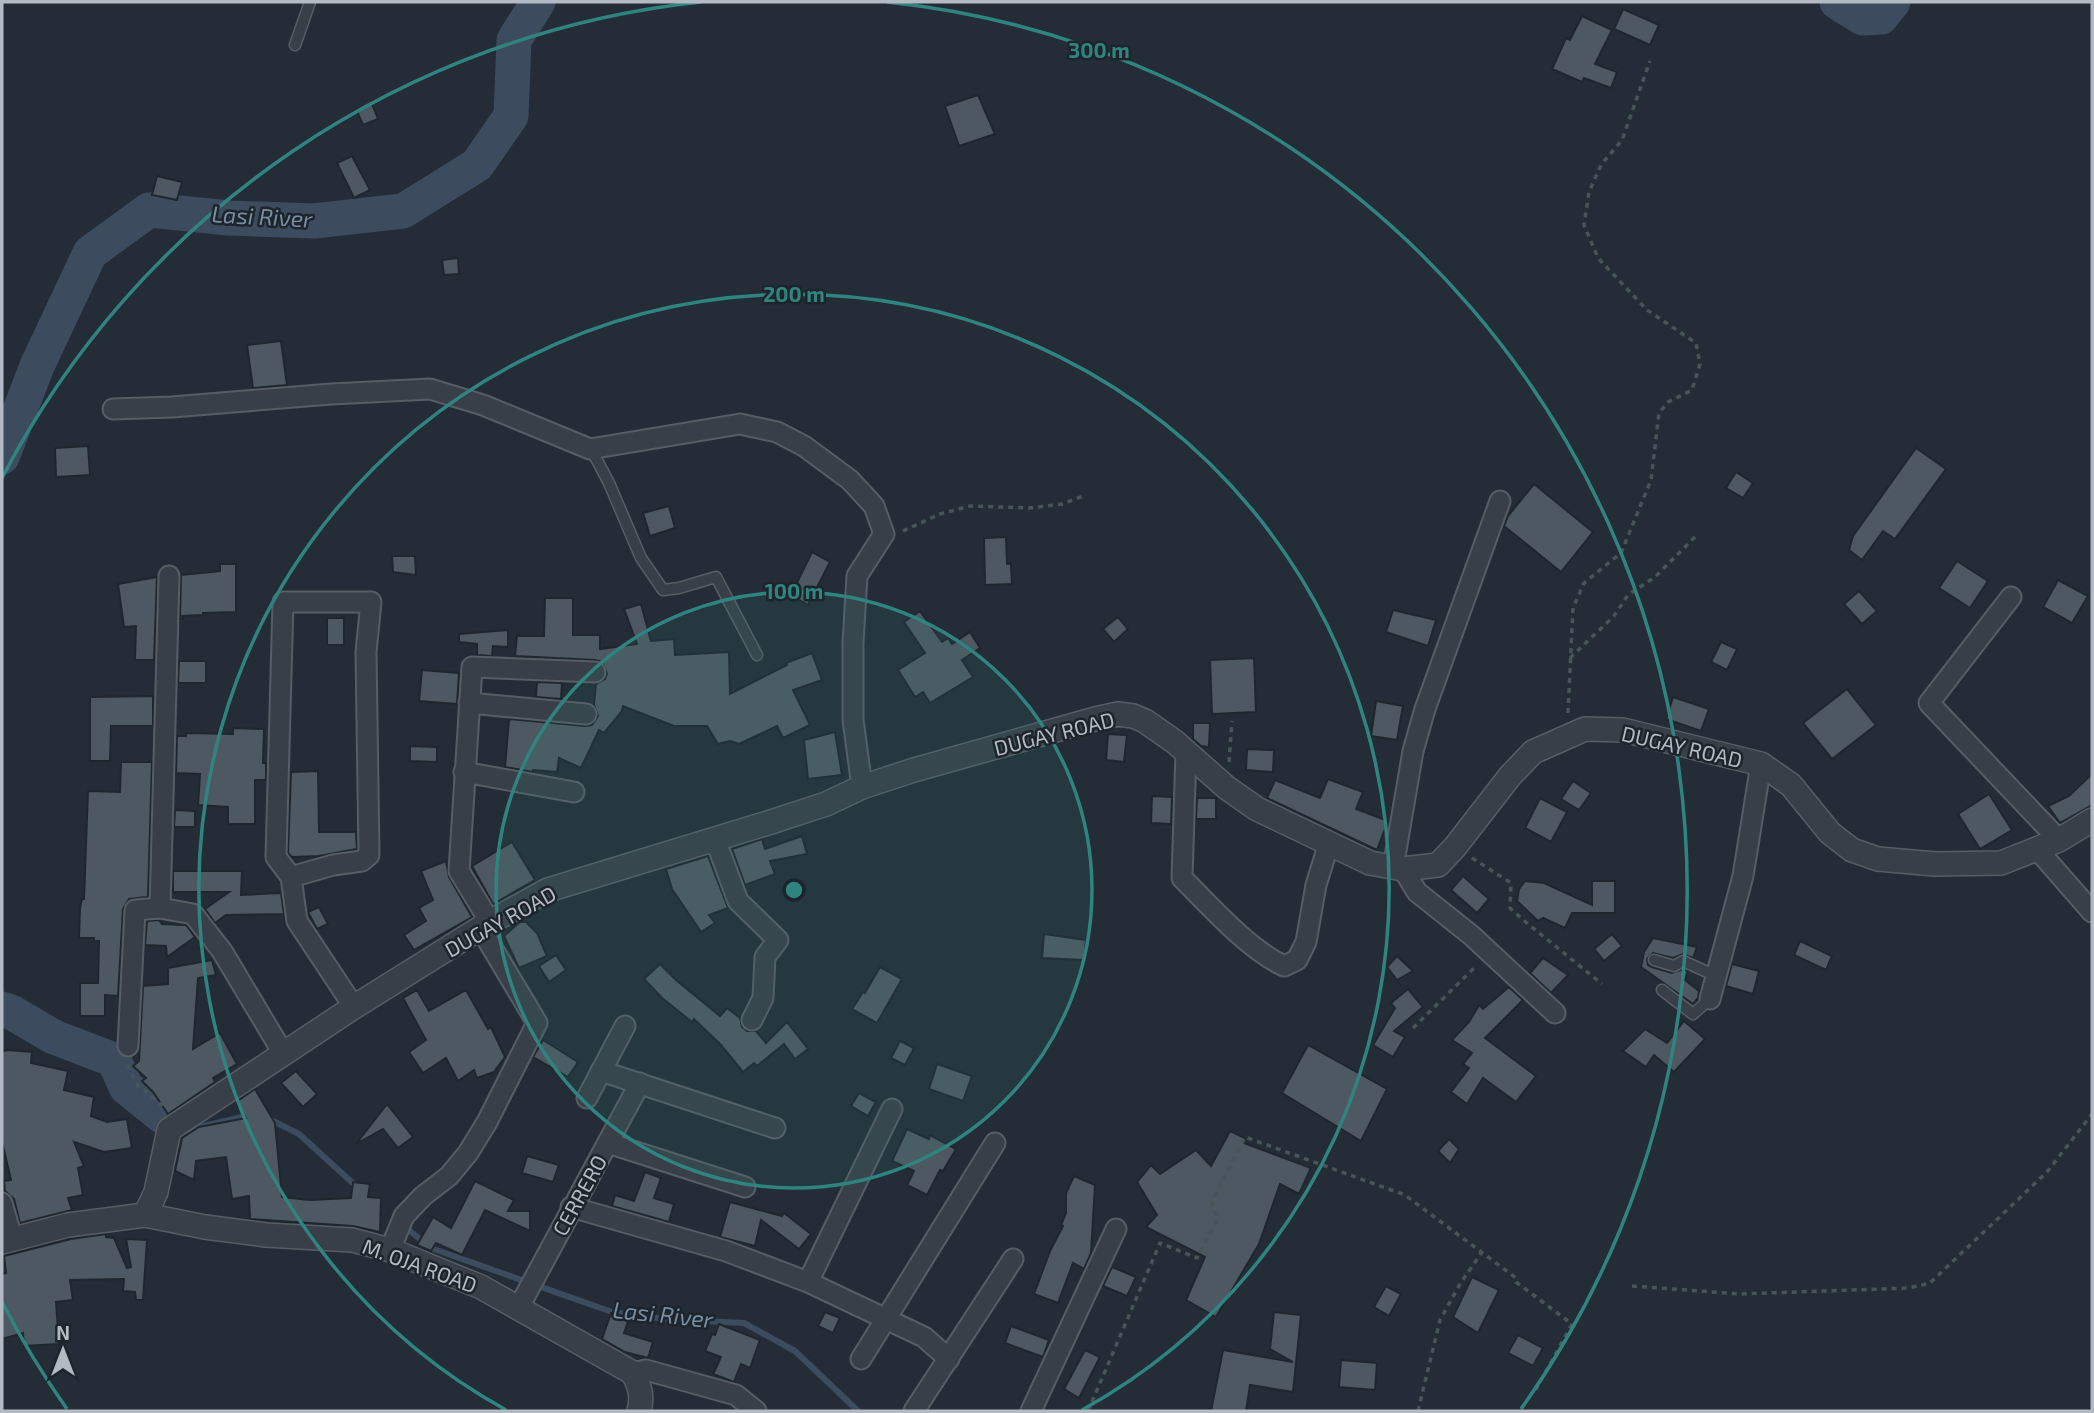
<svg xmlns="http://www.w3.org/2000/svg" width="2094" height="1413" viewBox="0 0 2094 1413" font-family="'Exo 2',sans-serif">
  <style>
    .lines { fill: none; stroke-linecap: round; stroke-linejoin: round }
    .stream { stroke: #3c4c5e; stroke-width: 6 }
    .river { stroke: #3c4c5e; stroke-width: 35 }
    .building { fill: #4d5862; stroke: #1f262e; stroke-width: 2 }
    .service-casing { stroke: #565d65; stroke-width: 13 }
    .minor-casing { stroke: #565d65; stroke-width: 23 }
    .tertiary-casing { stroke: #565d65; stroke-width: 26 }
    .path { stroke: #465657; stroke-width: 3.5; stroke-dasharray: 5 5; stroke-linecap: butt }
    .service { stroke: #383f48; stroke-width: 10 }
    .minor { stroke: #383f48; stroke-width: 19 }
    .tertiary { stroke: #383f48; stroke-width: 23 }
    .ring { fill: none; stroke: #30847f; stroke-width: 3.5 }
    .labels { text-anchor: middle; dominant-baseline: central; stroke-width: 5; stroke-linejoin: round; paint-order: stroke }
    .street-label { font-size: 21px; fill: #b3bac4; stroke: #1d242c }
    .water-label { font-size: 23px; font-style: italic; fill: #778da4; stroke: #1d242c }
    .centre { fill: #30847f; stroke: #1d242c; stroke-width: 3.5 }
    .ring-label { font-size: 21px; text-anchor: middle; font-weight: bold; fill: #30847f; stroke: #1d242c; stroke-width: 5; stroke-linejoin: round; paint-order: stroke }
  </style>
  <rect width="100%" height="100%" fill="#242d37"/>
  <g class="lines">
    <g class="stream">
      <polyline points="269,1119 299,1134 357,1187"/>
      <polyline points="183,1131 242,1117 252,1118"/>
      <polyline points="410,1231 431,1248 612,1312 665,1319 744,1323 795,1351 858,1411"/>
    </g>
    <g class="river">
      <polyline points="1837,2 1863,18 1881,17 1893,2"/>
      <polyline points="2,457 37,366 90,253 149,210 229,218 314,221 403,211 477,165 511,116 514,40 538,2"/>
      <polyline points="2,1009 11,1012 54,1037 114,1060 126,1087 162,1116"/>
    </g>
  </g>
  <g class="building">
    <polygon points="1623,9 1659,25 1650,45 1614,29"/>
    <polygon points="1582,16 1612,30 1595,64 1617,72 1611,88 1584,78 1582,82 1552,69 1566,38 1570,40"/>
    <polygon points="978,95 995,134 959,146 945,106"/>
    <polygon points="372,104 378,119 363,125 357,111"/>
    <polygon points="352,156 370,190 354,198 337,163"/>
    <polygon points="157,176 182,182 177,200 152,195"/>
    <polygon points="458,258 459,274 444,275 442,260"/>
    <polygon points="281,341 287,385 253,388 247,345"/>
    <polygon points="88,446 90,475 56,477 55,448"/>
    <polygon points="1916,448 1946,469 1895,539 1883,531 1862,560 1849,550 1853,536"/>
    <polygon points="1736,472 1753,483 1743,498 1726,488"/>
    <polygon points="1534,484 1593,532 1561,572 1504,526 1508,516"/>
    <polygon points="669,506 675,528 650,536 643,513"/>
    <polygon points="1006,537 1007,564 1011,564 1012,584 985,585 984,538"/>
    <polygon points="812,552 830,562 808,605 791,595"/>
    <polygon points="392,556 415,556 416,575 393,572"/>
    <polygon points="1957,561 1988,581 1970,608 1939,588"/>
    <polygon points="220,564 236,564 236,612 203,613 203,615 182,616 183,619 180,619 181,575 220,571"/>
    <polygon points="157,577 154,660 135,660 136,626 124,627 118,584"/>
    <polygon points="2058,580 2088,596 2072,623 2043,607"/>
    <polygon points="1859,591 1877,611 1862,624 1844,604"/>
    <polygon points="545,598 573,598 573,635 600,635 600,649 637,644 624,609 641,604 651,641 674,639 675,655 729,652 730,694 787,665 786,663 812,653 822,680 793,690 810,725 783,738 777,726 739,744 730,741 718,744 707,726 674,726 623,706 622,711 604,733 599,730 581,768 559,758 557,772 533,770 533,772 505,767 509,719 585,726 592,725 598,716 594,705 596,684 605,679 607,673 602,662 595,660 515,656 517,636 544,636"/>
    <polygon points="1393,610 1436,620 1428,646 1386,632"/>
    <polygon points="920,611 942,642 948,638 952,644 970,632 980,648 962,660 973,677 930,703 923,692 915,697 898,670 925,653 904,622"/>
    <polygon points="1118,617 1128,629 1114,642 1103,629"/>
    <rect x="327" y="618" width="17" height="27"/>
    <polygon points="508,630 508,647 493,646 492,656 477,655 477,644 459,642 459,634"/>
    <polygon points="1721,642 1737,649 1727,670 1711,662"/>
    <polygon points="1254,658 1256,712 1212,714 1210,660"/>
    <polygon points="179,661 206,661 206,683 178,683"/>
    <polygon points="422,670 459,673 457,704 419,701"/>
    <polygon points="537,682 562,683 561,699 536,697"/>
    <polygon points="1847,689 1876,725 1832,759 1803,723"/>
    <polygon points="153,696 153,726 111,726 110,761 90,761 90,697"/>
    <polygon points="1673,697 1709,709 1701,731 1666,719"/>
    <polygon points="1376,701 1403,706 1397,740 1371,736"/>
    <polygon points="1193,723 1210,723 1209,747 1201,746 1193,739"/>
    <polygon points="233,728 264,729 263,763 266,763 266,780 255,780 255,824 228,824 228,807 198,805 200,774 176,773 177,736 186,736 186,733 233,734"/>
    <polygon points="835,732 842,775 808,779 804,740"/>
    <polygon points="1108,734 1127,735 1124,762 1106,760"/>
    <polygon points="410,746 437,747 437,762 410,761"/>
    <polygon points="1247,749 1274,750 1273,772 1246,770"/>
    <polygon points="121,762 152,762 148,897 129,899 123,909 118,996 105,995 105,1016 80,1016 80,983 98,983 99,941 94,941 94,938 79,938 80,908 82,899 84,899 88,791 120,792"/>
    <polygon points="318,771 319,832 356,832 357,849 319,856 292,857 288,853 291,772"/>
    <polygon points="2092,774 2092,805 2060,823 2048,806 2069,796"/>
    <polygon points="1328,779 1363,792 1356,809 1388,821 1377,850 1267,798 1275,780 1320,798"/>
    <polygon points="1573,781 1591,793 1579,810 1561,799"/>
    <polygon points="1989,794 2012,830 1980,849 1958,814"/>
    <polygon points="1152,796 1172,797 1171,824 1151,823"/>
    <polygon points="1197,798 1216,798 1216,819 1196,819"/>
    <polygon points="1540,798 1567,812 1551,842 1525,828"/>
    <polygon points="175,810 195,811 195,827 174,827"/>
    <polygon points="802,836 807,854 770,861 775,874 745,885 732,849 762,839 765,849"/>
    <polygon points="512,842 535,880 493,904 472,866"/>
    <polygon points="708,856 728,908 709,915 715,923 701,932 672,889 666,869"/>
    <polygon points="446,861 449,877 472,917 414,950 404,935 426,921 419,908 433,900 421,871"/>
    <polygon points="173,871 242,871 241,895 281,893 284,914 226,915 215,923 205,909 229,892 173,892"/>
    <polygon points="1463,876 1489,899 1477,913 1451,890"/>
    <polygon points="1525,881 1544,883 1592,905 1592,881 1615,881 1615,913 1572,913 1565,928 1543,918 1538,921 1517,901 1519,889"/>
    <polygon points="319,907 328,924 317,929 308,912"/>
    <polygon points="159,920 162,924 186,925 195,937 167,957 166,946 145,945 147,921"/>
    <polygon points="520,922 526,922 537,933 547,956 519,968 504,936"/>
    <polygon points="1044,934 1086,940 1084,960 1042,958"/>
    <polygon points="1612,934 1622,946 1604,961 1594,949"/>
    <polygon points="1653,938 1697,947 1693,958 1683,954 1673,958 1653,953 1647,959 1648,965 1652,967 1672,973 1683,969 1688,971 1685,980 1699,991 1698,998 1693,1004 1641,967 1644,952"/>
    <polygon points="1800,941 1832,956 1826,970 1794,955"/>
    <polygon points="556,955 566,970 549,982 539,966"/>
    <polygon points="1397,956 1413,971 1397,980 1387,967"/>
    <polygon points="1543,958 1568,975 1551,993 1530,973"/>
    <polygon points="212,960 216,975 198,978 193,1049 220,1033 237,1064 213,1078 215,1082 168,1114 153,1092 142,1081 146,1078 133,1066 139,1061 143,986 168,984 168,968"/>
    <polygon points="660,964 676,980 720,1016 727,1008 740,1018 742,1027 747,1031 756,1031 766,1043 787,1022 808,1049 795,1059 784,1044 757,1066 754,1063 743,1072 721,1045 694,1019 692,1022 662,998 644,979"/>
    <polygon points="1732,964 1759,971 1753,994 1726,986"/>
    <polygon points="880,967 902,979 877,1023 852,1009 863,992 865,993"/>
    <polygon points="1509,987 1523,1000 1485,1038 1536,1076 1516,1102 1483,1078 1467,1104 1451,1092 1469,1068 1463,1064 1472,1053 1452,1040 1469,1022 1479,1005 1483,1009"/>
    <polygon points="1408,989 1423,1007 1394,1031 1405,1037 1393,1057 1373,1045 1395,1008 1391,1003"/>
    <polygon points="417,990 429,1011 466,990 488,1029 491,1027 505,1057 494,1072 477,1078 474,1070 458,1081 446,1058 423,1073 409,1052 426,1040 403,998"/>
    <polygon points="1684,1021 1705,1039 1674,1072 1654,1055 1646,1067 1623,1051 1645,1029 1667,1043"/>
    <polygon points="543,1040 578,1062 568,1077 533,1057"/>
    <polygon points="900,1041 914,1048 905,1065 891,1058"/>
    <polygon points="1308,1045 1387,1089 1361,1141 1282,1093"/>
    <polygon points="8,1050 32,1052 31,1063 68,1071 64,1090 94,1097 91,1116 107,1122 127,1119 132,1148 104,1152 74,1142 84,1166 78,1168 83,1195 68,1198 72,1210 20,1223 14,1199 5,1191 4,1181 11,1180 2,1142 2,1051"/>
    <polygon points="937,1064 972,1076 963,1101 929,1089"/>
    <polygon points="296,1071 317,1094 303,1107 281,1083"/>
    <polygon points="255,1089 275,1123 282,1197 310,1200 351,1198 353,1182 370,1184 368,1197 381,1198 380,1232 353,1226 250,1219 249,1196 232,1199 226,1157 196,1161 194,1180 175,1171 182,1138 199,1127 246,1118 236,1102"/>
    <polygon points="859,1093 876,1102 868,1116 851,1106"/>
    <polygon points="387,1104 413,1137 398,1148 383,1129 356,1144"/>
    <polygon points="907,1129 929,1139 930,1135 956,1149 943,1171 940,1170 927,1195 907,1185 914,1171 892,1161"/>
    <polygon points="1230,1131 1245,1138 1244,1143 1311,1168 1299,1194 1280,1184 1259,1244 1216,1317 1186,1300 1205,1257 1146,1227 1157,1215 1137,1182 1151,1165 1160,1174 1196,1150 1211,1166"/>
    <polygon points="1449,1139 1459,1149 1450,1163 1438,1151"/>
    <polygon points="527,1156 559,1165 553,1182 522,1173"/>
    <polygon points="645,1172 661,1178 654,1198 674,1204 669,1222 612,1206 615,1195 634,1201"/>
    <polygon points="1074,1176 1095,1185 1091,1253 1084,1269 1073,1263 1058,1303 1034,1294 1050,1251 1063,1226 1061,1225 1066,1213 1066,1193"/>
    <polygon points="475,1181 514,1200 508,1211 530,1211 530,1231 485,1210 462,1255 436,1243 431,1251 417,1245 433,1217 451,1228"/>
    <polygon points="730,1202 782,1216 784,1213 811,1234 799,1249 761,1220 755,1246 720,1237"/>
    <polygon points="106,1234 106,1237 114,1238 127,1268 131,1267 126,1239 147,1240 143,1300 136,1300 135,1292 123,1291 124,1279 70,1280 73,1300 56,1302 59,1344 24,1346 23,1333 2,1339 2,1274 6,1273 4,1256 71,1239"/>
    <polygon points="1112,1267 1136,1277 1127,1296 1103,1286"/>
    <polygon points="1472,1277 1499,1290 1478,1333 1453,1317"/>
    <polygon points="1386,1286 1401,1294 1389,1316 1374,1307"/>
    <polygon points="825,1312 840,1318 833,1333 818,1326"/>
    <polygon points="1274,1312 1301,1315 1293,1392 1250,1385 1246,1411 1211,1411 1223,1350 1293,1362 1270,1349"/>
    <polygon points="611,1313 629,1319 624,1333 653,1342 648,1358 625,1352 602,1339"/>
    <polygon points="719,1324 760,1340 750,1368 741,1364 734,1382 713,1374 721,1357 705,1351 712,1334 715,1335"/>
    <polygon points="1011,1326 1049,1340 1043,1357 1005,1343"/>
    <polygon points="1518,1335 1543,1348 1533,1366 1508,1353"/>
    <polygon points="1085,1350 1100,1357 1079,1398 1064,1389"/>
    <polygon points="1341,1360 1377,1363 1375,1390 1339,1387"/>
  </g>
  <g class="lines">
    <defs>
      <g id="service">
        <polyline points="295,45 310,2"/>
        <polyline points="591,449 609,483 641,558 663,590 679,588 716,577 757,655"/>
        <polyline points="1654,960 1674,966 1683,961 1716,976"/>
        <polyline points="1662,990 1693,1014 1710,999"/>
      </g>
      <g id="minor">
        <polyline points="113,409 172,407 331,394 430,389 483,405 590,449 740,424 777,432 804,446 850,480 874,506 884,534 857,576 853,643 853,720 862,787"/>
        <polyline points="2011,597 1929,703 2059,840"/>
        <polyline points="469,703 586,714"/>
        <path d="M1186,752L1182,878C1210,906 1248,949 1284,966L1297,960L1306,942L1316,885L1329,843"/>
        <polyline points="464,772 574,792"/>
        <polyline points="715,839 738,901 778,940 765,957 763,998 752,1020"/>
        <polyline points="2037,849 2092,912"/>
        <polyline points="1393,868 1413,751 1425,709 1500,501"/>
        <polyline points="1403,869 1417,892 1471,935 1555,1013"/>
        <polyline points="291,877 333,865 362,861 369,855 366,652 371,602 283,602 276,857 291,877 297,921 354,1007"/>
        <polyline points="160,908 169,576"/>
        <polyline points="490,922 459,871 472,667 595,672"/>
        <polyline points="1710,999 1743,876 1761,764"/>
        <polyline points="128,1046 135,910 160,908 193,914 222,951 283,1053"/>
        <polyline points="601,1071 775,1128"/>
        <polyline points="587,1098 625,1026"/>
        <polyline points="608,1143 745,1187"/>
        <polyline points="2,1203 12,1238"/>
        <polyline points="571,1207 726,1251 808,1282 924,1337 949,1359"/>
        <polyline points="390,1250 404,1216 423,1196 449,1176 468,1153 487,1122 537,1023 481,929"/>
        <polyline points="808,1282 892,1109"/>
        <polyline points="519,1307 640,1083"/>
        <polyline points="861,1359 995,1143"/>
        <polyline points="633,1373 646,1370 736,1395 756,1411"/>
        <polyline points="914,1411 1013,1259"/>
        <polyline points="1031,1411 1116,1229"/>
      </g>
      <g id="tertiary">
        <polyline points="145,1215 156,1192 169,1130 176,1125 354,1007 490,922 548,890 771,822 826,804 862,787 914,770 1095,719 1118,714 1133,716 1145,721 1175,742 1227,788 1257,809 1370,863 1403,869 1438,865 1455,847 1510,776 1533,752 1585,729 1623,730 1761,764 1791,785 1830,833 1852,850 1878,859 1935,864 2001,863 2059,840 2092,820"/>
        <path d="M2,1242L68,1225L145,1215L205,1227L266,1235L352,1240L390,1250L481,1287L633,1373C640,1387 643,1396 639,1411"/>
      </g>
    </defs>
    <use href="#service" class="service-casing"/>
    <use href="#minor" class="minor-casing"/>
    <use href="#tertiary" class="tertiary-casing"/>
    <g class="path">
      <polyline points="903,531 940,514 970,506 1030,508 1062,504 1083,496"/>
      <polyline points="1570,658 1614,616 1628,595 1655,577 1695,537"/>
      <polyline points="1568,713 1573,608 1584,583 1621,553 1651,480 1659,413 1668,402 1692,390 1700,364 1696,343 1647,310 1598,258 1584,225 1589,192 1601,165 1622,140 1650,61"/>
      <polyline points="1229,762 1232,721"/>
      <polyline points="1472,858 1511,883 1510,908 1522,919 1602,984"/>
      <polyline points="1413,1028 1476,966"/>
      <polyline points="128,1065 135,1082 165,1108"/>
      <polyline points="1632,1286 1739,1294 1909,1288 1930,1283 2047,1172 2092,1114"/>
      <polyline points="1088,1411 1160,1243 1197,1258 1217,1220 1212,1202 1245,1137 1405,1195 1516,1278 1516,1282 1572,1324 1535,1391"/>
      <polyline points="1418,1411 1440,1320 1460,1284 1482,1252"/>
    </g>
    <use href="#service" class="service"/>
    <use href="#minor" class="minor"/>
    <use href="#tertiary" class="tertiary"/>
  </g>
  <circle cx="794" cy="890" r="298" fill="#30847f" fill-opacity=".12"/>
  <g class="ring">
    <circle cx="794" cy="890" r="298"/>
    <path d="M506 1410A595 595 0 1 1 1082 1410"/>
    <path d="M67 1409A893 893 0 0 1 2 1302M2 478A893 893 0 0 1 701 2M887 2A893 893 0 0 1 1521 1409"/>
  </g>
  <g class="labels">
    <g class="street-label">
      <text transform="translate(1054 733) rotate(-14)">DUGAY ROAD</text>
      <text transform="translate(1682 746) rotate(13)">DUGAY ROAD</text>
      <text transform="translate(500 921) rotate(-29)">DUGAY ROAD</text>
      <text transform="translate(579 1195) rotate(-61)">CERRERO</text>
      <text transform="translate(420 1265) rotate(20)">M. OJA ROAD</text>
    </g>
    <g class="water-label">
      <text transform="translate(262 216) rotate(3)">Lasi River</text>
      <text transform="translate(663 1314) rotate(6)">Lasi River</text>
    </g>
  </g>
  <circle cx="794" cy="890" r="10" class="centre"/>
  <g class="ring-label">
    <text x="1099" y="58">300 m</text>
    <text x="794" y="302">200 m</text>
    <text x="794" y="599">100 m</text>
  </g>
  <rect width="2094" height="1413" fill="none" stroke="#b3bac4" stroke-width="7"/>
  <g transform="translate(63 1350)" stroke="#1d242c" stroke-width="5" paint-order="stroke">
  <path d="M0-5L12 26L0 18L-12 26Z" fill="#b3bac4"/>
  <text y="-10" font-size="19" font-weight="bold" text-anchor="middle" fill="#b3bac4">N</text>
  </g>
</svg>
